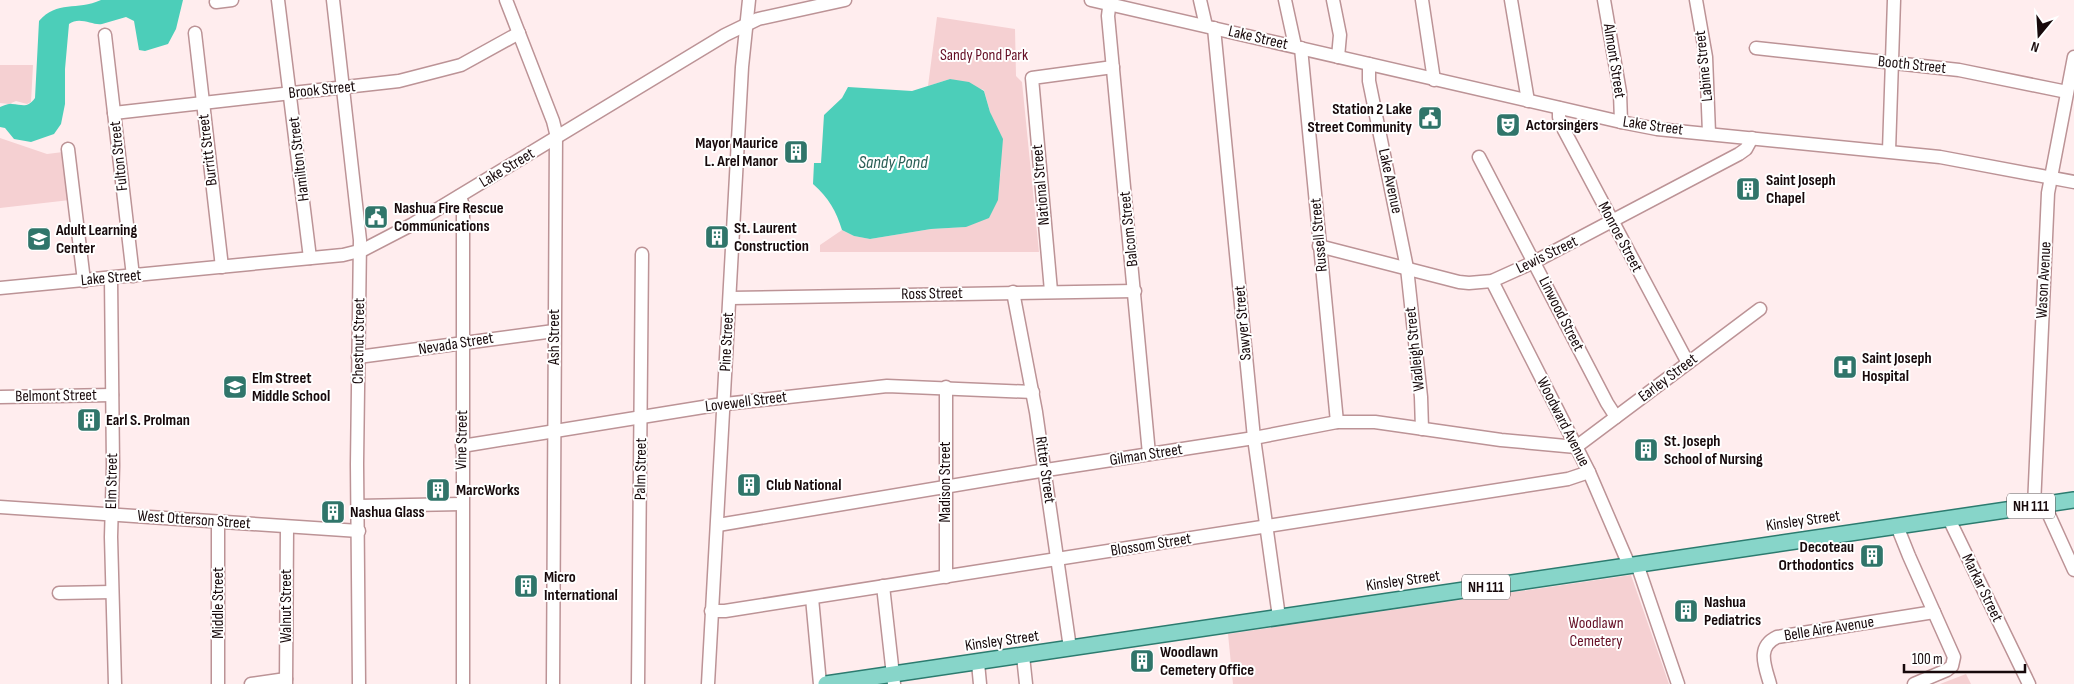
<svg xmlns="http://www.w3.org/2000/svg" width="2074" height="684" viewBox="0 0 2074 684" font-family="'Sofia Sans Condensed',sans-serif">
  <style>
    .green { fill: #f5d0d2 }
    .water { fill: #4cceb9 }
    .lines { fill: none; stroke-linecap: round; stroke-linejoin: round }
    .minor-casing { stroke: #bc9396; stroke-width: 15 }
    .major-casing { stroke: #2c7b6f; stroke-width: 18 }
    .minor { stroke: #fff; stroke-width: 12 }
    .major { stroke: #87d5c9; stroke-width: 15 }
    .labels { text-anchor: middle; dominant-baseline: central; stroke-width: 4; stroke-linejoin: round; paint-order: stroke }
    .shield { fill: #fff; stroke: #5d5354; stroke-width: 1 }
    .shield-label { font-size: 15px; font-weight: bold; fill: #17090b }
    .street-label { font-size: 16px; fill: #17090b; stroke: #fff }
    .park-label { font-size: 16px; fill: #650f25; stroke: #fff }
    .poi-label { font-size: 16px; font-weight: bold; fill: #17090b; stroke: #fff; text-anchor: start }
    .water-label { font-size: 18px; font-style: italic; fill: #2b6057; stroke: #fff }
  </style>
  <rect width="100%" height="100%" fill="#ffedee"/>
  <g class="green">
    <path d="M937,17L1015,29L1016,76L1022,82L1039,252H820V245L842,230L854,236L870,239L931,229L966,227C974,215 995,193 999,180C1006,163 989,109 984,90L950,79L928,86Z"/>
    <polygon points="0,65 33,65 31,102 27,104 16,101 9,104 0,103"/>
    <polygon points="0,138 47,154 63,152 70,200 0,208"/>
    <polygon points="1631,575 1669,684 1233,684 1228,634"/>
    <polygon points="1966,674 1971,684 1940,684"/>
  </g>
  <g class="water">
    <path d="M101,0H183L176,29L168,44L145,51L139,50L134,21L126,17C118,19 110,22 102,24C93,26 80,16 69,24L65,69V104L61,124L54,134L31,142L14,139L5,128L0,127V107C4,106 8,103 12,104C23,105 28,108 35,98L39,21C57,0 77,11 101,0Z"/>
    <path d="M950,79L969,82L984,91L990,112L1003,139L998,200L989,218L966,227L931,229L870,239L854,236L842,230C836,211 829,198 813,184L814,163H821L824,115L842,98L848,87L912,91Z"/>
  </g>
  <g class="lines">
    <defs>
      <g id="minor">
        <polyline points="278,0 310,258"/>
        <polyline points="333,0 360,240 357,464 359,684"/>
        <polyline points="506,0 553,121 556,133 553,684"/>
        <polyline points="1091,0 1621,122 1657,129 1940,157 2074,182"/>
        <polyline points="1110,0 1108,16 1149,454"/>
        <polyline points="1200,0 1206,26"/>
        <polyline points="1285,0 1295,46"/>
        <polyline points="1333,0 1340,35 1338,57"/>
        <polyline points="1422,0 1434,80"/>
        <polyline points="1511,0 1528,101"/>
        <polyline points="1604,0 1620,92 1621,122"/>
        <polyline points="1696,0 1706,57 1709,133"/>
        <polyline points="216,2 232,0"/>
        <polyline points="1214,28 1254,438 1279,617"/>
        <polyline points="195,33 222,267"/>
        <polyline points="105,35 133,276"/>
        <polyline points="1301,48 1337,422"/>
        <polyline points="1756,48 1959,70 2067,92"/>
        <polyline points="1369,64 1369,81 1407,268 1421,397 1422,429"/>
        <polyline points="1559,108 1559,117 1564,130 1688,363"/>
        <polyline points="114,113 399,81 461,65 519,33"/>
        <polyline points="68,149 84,281"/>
        <polyline points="1889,151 1894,0"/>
        <polyline points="1479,157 1607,403 1616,417"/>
        <polyline points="460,196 463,206 463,684"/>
        <polyline points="1319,246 1459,282 1469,283 1492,281 1534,262 1739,154 1746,149 1752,138"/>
        <polyline points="111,278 113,466 111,537 115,684"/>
        <polyline points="1492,281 1589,472 1629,565"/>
        <polyline points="0,288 343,255 363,250 413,224 725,35 758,19 845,0"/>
        <polyline points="1051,291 1032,78 1113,67"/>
        <polyline points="1013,292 1036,412 1070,648"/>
        <polyline points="730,298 1135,291"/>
        <polyline points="358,357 554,331"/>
        <polyline points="0,397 112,395"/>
        <polyline points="462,446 716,405 887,386 1033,392"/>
        <polyline points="2044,504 2074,570"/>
        <polyline points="358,506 462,504"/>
        <polyline points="2034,506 2048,193 2074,57"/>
        <polyline points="0,507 359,531"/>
        <polyline points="1949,519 2029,684"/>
        <polyline points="718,525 1040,471 1254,438 1337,422 1375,422 1501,440 1576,447 1760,309"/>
        <polyline points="1897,526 1909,556 1954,657 1952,666 1947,670 1914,684"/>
        <polyline points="1637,564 1678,684"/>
        <polyline points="946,577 946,387"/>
        <polyline points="883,586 894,684"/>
        <polyline points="59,593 112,592"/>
        <polyline points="812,598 820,684"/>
        <polyline points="711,611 725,611 1568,479 1589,472"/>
        <polyline points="1023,656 1026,684"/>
        <polyline points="978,663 980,684"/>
        <polyline points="218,684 218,522"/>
        <polyline points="251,684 286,679"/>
        <polyline points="286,684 287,527"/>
        <polyline points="638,684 642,254"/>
        <polyline points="708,684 742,67 749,0"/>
        <path d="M1770,684C1765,666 1756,647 1777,637L1934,612"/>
      </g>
      <polyline id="major" points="826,684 2074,500"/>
    </defs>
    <use href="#minor" class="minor-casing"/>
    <use href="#major" class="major-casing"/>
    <use href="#minor" class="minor"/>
    <use href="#major" class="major"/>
  </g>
  <defs>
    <symbol id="civic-square" viewBox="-11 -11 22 22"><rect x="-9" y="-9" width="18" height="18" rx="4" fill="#30756a" stroke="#fff"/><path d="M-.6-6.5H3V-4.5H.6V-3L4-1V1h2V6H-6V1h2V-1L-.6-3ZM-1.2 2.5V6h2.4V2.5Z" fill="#fff"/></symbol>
    <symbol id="theatre-square" viewBox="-11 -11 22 22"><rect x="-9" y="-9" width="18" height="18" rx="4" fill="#30756a" stroke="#fff"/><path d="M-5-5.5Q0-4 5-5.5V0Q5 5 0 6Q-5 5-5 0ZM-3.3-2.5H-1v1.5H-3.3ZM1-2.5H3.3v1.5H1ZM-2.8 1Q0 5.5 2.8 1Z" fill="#fff"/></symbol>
    <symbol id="building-square" viewBox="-11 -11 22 22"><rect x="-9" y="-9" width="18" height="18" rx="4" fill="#30756a" stroke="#fff"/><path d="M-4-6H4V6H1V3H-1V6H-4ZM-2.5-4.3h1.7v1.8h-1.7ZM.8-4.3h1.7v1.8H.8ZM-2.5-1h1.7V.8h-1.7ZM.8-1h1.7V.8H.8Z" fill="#fff"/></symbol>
    <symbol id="school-square" viewBox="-11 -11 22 22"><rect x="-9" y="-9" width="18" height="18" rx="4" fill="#30756a" stroke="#fff"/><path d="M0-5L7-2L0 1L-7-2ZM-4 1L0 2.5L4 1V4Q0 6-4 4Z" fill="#fff"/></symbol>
    <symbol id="hospital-square" viewBox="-11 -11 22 22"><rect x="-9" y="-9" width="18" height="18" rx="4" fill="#30756a" stroke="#fff"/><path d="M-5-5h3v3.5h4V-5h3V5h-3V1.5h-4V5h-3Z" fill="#fff"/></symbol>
  </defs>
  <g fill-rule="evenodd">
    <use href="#civic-square" x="1416" y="104" width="28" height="28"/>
    <use href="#theatre-square" x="1494" y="111" width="28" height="28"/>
    <use href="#building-square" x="782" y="138" width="28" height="28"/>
    <use href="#building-square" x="1734" y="175" width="28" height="28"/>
    <use href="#civic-square" x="362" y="203" width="28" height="28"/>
    <use href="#building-square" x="703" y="223" width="28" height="28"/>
    <use href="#school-square" x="25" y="225" width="28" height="28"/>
    <use href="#hospital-square" x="1831" y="353" width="28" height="28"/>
    <use href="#school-square" x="221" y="373" width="28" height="28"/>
    <use href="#building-square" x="75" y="406" width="28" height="28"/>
    <use href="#building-square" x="1632" y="436" width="28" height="28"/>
    <use href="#building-square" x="735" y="471" width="28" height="28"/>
    <use href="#building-square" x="424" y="476" width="28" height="28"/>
    <use href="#building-square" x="319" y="498" width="28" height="28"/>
    <use href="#building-square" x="1858" y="542" width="28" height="28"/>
    <use href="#building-square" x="512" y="572" width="28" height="28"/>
    <use href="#building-square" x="1672" y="597" width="28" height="28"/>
    <use href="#building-square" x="1128" y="647" width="28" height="28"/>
  </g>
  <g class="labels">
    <g class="shield">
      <rect x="2007" y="493.5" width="48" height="25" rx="4"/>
      <rect x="1462" y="574.5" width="48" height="25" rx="4"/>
    </g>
    <g class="shield-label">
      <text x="2031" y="506">NH 111</text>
      <text x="1486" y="587">NH 111</text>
    </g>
    <g class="street-label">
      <text transform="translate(1258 38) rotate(13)">Lake Street</text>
      <text transform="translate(1614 61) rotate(81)">Almont Street</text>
      <text transform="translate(1912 65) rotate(6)">Booth Street</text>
      <text transform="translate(1704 66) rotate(-96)">Labine Street</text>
      <text transform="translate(322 90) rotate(-6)">Brook Street</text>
      <text transform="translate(1653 126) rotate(8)">Lake Street</text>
      <text transform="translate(208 150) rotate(-97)">Burritt Street</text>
      <text transform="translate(119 156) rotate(-96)">Fulton Street</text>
      <text transform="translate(299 159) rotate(-97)">Hamilton Street</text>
      <text transform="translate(507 168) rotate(-31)">Lake Street</text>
      <text transform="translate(1390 181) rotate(78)">Lake Avenue</text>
      <text transform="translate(1041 185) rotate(-95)">National Street</text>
      <text transform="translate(1129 229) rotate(-96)">Balcom Street</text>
      <text transform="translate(1319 235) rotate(-95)">Russell Street</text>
      <text transform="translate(1620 237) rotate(62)">Monroe Street</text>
      <text transform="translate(1547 255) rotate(-26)">Lewis Street</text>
      <text transform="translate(111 278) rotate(-5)">Lake Street</text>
      <text transform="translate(2044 280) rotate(-87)">Wason Avenue</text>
      <text transform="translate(932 294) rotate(-1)">Ross Street</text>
      <text transform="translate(1561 314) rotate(63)">Linwood Street</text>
      <text transform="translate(1243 323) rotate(-95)">Sawyer Street</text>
      <text transform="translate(554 337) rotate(-90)">Ash Street</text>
      <text transform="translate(359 341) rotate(-89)">Chestnut Street</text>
      <text transform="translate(727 342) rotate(-87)">Pine Street</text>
      <text transform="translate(456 344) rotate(-9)">Nevada Street</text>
      <text transform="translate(1415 349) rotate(-96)">Wadleigh Street</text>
      <text transform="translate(1668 378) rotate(-37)">Earley Street</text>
      <text transform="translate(56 396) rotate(-1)">Belmont Street</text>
      <text transform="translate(746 402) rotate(-7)">Lovewell Street</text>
      <text transform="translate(1563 422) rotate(63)">Woodward Avenue</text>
      <text transform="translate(462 440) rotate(-89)">Vine Street</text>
      <text transform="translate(1146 455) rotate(-9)">Gilman Street</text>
      <text transform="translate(641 469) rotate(-89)">Palm Street</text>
      <text transform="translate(1045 470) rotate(82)">Ritter Street</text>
      <text transform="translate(112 481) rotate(-89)">Elm Street</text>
      <text transform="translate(945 482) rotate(-90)">Madison Street</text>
      <text transform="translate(194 520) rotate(4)">West Otterson Street</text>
      <text transform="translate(1803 521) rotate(-8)">Kinsley Street</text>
      <text transform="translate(1151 545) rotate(-9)">Blossom Street</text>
      <text transform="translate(1403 581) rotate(-8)">Kinsley Street</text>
      <text transform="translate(1982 588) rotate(64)">Markar Street</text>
      <text transform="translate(218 603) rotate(-90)">Middle Street</text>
      <text transform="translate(286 606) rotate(-90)">Walnut Street</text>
      <text transform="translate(1829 629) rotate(-9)">Belle Aire Avenue</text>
      <text transform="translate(1002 641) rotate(-8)">Kinsley Street</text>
    </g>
    <g class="park-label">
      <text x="984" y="55">Sandy Pond Park</text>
      <text x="1596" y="623">Woodlawn<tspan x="1596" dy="18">Cemetery</tspan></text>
    </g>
    <g class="poi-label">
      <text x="1412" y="109" text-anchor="end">Station 2 Lake<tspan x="1412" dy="18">Street Community</tspan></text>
      <text x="1526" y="125">Actorsingers</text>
      <text x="778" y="143" text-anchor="end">Mayor Maurice<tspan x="778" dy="18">L. Arel Manor</tspan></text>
      <text x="1766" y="180">Saint Joseph<tspan x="1766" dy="18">Chapel</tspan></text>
      <text x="394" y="208">Nashua Fire Rescue<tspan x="394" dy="18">Communications</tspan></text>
      <text x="734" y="228">St. Laurent<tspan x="734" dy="18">Construction</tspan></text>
      <text x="56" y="230">Adult Learning<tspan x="56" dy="18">Center</tspan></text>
      <text x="1862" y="358">Saint Joseph<tspan x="1862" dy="18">Hospital</tspan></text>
      <text x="252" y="378">Elm Street<tspan x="252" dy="18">Middle School</tspan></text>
      <text x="106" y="420">Earl S. Prolman</text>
      <text x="1664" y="441">St. Joseph<tspan x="1664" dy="18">School of Nursing</tspan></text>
      <text x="766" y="485">Club National</text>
      <text x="456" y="490">MarcWorks</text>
      <text x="350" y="512">Nashua Glass</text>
      <text x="1854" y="547" text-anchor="end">Decoteau<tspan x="1854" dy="18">Orthodontics</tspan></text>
      <text x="544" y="577">Micro<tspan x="544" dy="18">International</tspan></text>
      <text x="1704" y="602">Nashua<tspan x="1704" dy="18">Pediatrics</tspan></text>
      <text x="1160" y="652">Woodlawn<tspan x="1160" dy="18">Cemetery Office</tspan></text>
    </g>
    <g class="water-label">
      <text x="893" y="162">Sandy Pond</text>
    </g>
  </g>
  <g transform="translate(2039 35) rotate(198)" stroke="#ffffff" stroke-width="4" paint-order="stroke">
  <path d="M0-4L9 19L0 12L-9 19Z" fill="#17090b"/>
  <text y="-8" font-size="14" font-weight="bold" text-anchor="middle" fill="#17090b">N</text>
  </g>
  <path d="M1904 664v8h121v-8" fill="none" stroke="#17090b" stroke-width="2.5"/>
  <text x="1912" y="664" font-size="15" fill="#17090b" stroke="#ffffff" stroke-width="4" paint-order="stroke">100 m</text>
</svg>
